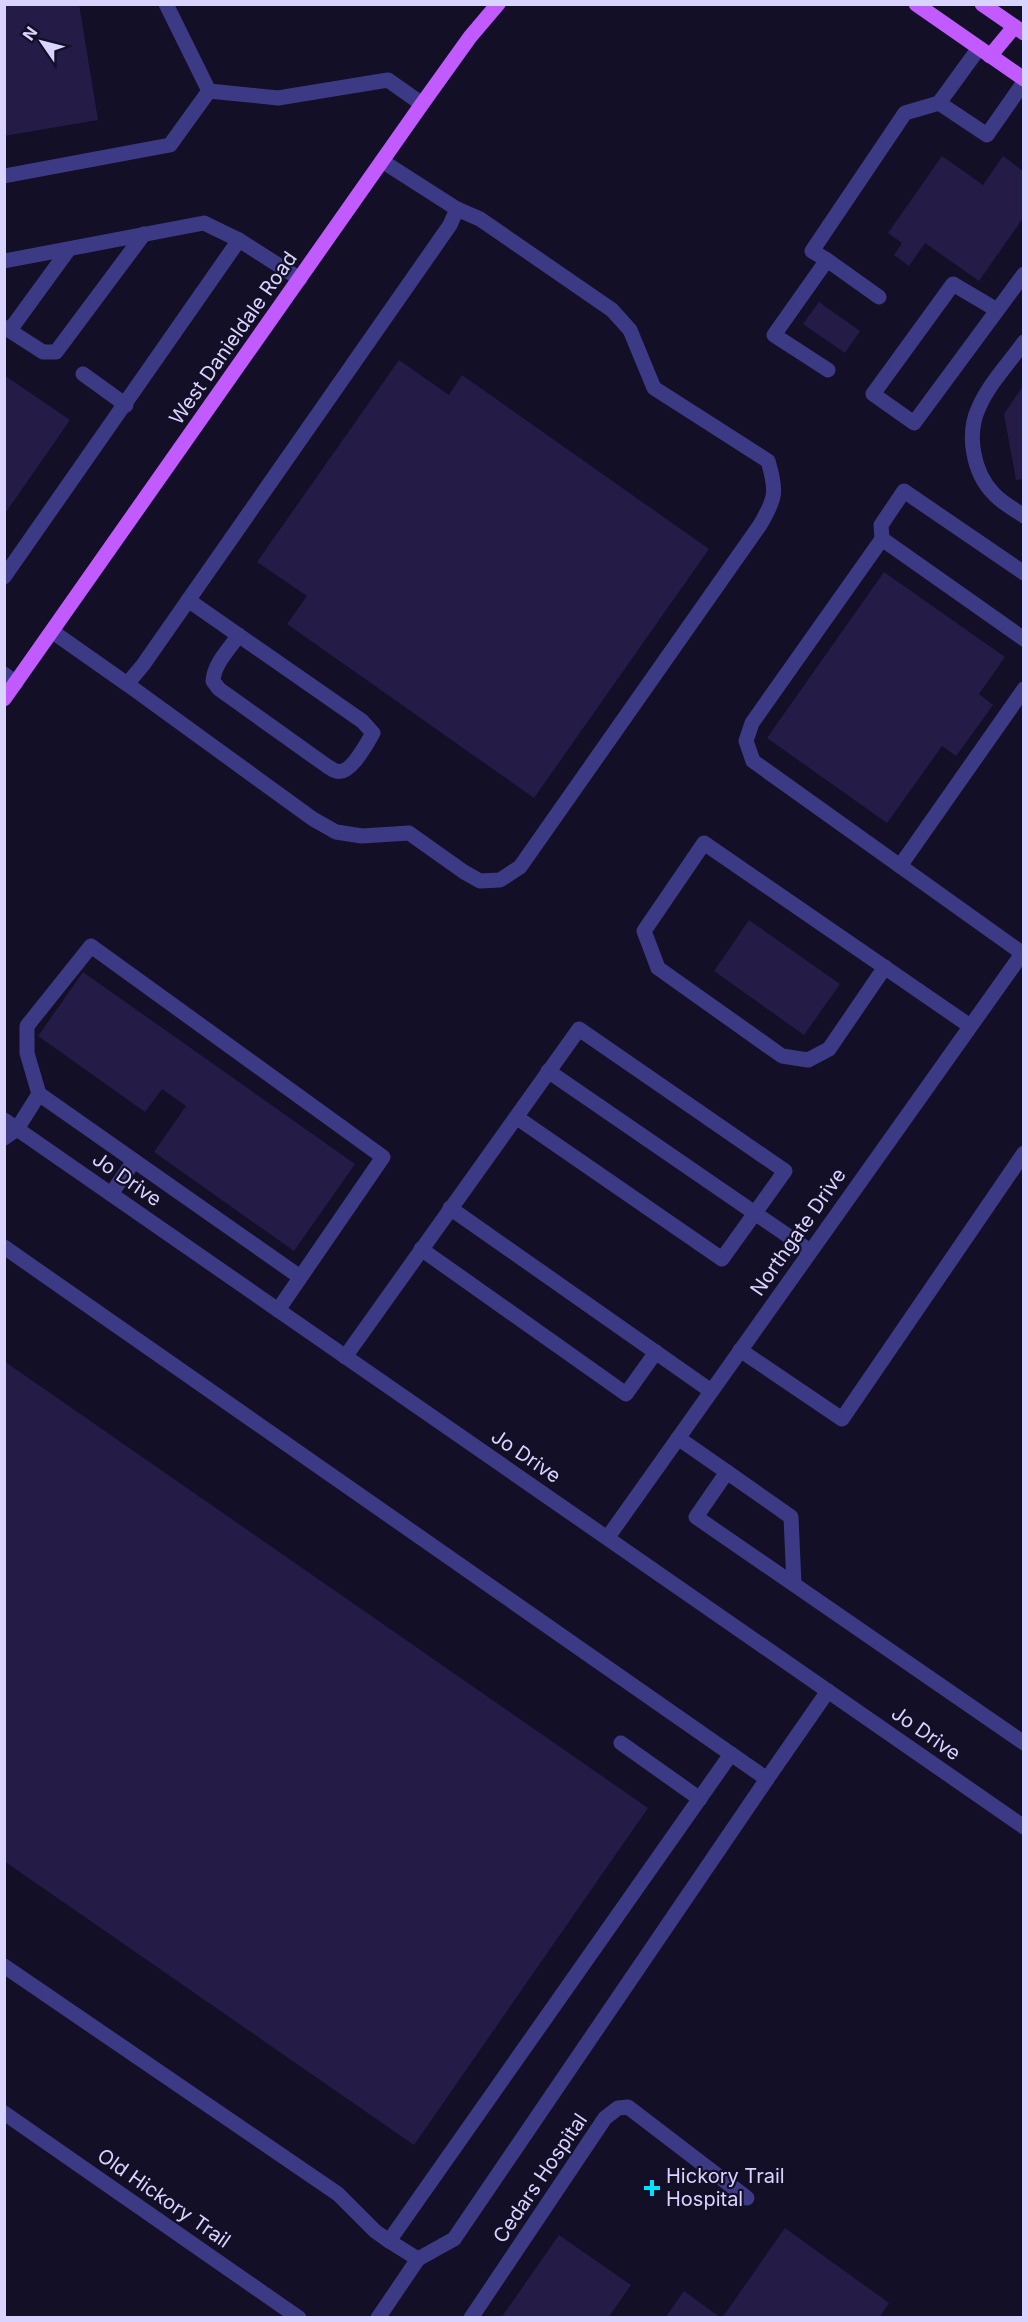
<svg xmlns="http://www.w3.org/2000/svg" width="1028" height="2322" viewBox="0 0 1028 2322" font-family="Inter,sans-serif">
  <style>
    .building { fill: #241b47 }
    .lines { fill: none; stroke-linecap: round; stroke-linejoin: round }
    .minor { stroke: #3d3a85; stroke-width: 15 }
    .major { stroke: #c25bff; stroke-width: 15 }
    .poi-dot { fill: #00e5ff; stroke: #130f26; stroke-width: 2 }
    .labels { text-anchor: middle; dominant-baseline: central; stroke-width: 4.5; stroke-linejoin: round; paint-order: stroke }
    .street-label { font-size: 20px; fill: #d9d4ff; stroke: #130f26 }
    .poi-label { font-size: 20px; fill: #d9d4ff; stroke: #130f26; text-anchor: start }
  </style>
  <rect width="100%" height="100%" fill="#130f26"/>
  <g class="building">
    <polygon points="4,4 79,4 98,120 4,136"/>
    <polygon points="942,156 983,185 1003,156 1023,171 1023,218 979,281 925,243 909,266 894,255 902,243 888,233"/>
    <polygon points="819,302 860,331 845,353 803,324"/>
    <polygon points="399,360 449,395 462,375 709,549 534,798 287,624 307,596 257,562"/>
    <polygon points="4,375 70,420 4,515"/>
    <polygon points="1023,386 1023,479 1016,480 1004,414"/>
    <polygon points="884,572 1005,657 979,694 993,705 956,756 942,746 887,823 767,738"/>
    <polygon points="749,920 840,984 804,1035 714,971"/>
    <polygon points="83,972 355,1164 294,1251 154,1152 186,1106 162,1089 145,1112 38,1036"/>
    <polygon points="4,1361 648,1808 414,2145 4,1861"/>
    <polygon points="785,2228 889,2303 879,2318 722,2318"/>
    <polygon points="559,2235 631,2285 608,2318 501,2318"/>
    <polygon points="684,2291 721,2318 665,2318"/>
  </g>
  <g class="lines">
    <g class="minor">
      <polyline points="166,4 209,91"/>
      <polyline points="939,103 987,135 1024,82"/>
      <polyline points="4,176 170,145 209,91 278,98 388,80 422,104"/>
      <polyline points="239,240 300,279"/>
      <polyline points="827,260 879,297"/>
      <polyline points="4,261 204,223 239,240 4,577"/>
      <polyline points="997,310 953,284 873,394 914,423 1024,274"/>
      <polyline points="4,327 43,352 56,352 144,234"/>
      <polyline points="10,330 69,249"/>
      <path d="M1024,342C1009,363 989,384 979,407C966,434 973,473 994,494C1002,503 1014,509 1024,516"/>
      <polyline points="828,370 774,335 827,260 812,251 905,113 939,103 979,48"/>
      <polyline points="83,374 126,405"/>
      <polyline points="882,539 881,525 904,491 1024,573"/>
      <path d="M188,600L362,721L373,733C367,743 350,776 336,771C333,770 330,768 327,766L219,689L213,681C214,664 229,649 239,635"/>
      <polyline points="53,632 127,684 143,665 450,225 457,209 382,161"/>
      <polyline points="4,674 16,683"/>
      <path d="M127,684L313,819L336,832L362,836L409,833L464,872L480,881L500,880L520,867L760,525C776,498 777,491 768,461L654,388L630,330L612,310L480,219L457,209"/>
      <polyline points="900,866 1024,689"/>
      <polyline points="1022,953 753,761 746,741 752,723 882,539 1024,639"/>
      <polyline points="885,967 829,1049 808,1060 782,1056 658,968 644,931 704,843 970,1026"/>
      <polyline points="548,1071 810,1251"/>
      <polyline points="4,1120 1024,1827"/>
      <polyline points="4,1138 17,1129 39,1094"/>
      <polyline points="111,1194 134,1161"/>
      <polyline points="450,1208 711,1391"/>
      <polyline points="4,1247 731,1754 389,2241 375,2231 338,2194 4,1966"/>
      <polyline points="421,1249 626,1394 656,1352"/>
      <polyline points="278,1310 383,1157 91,946 27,1026 27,1053 39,1094 300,1277"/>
      <polyline points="740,1350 842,1419 1024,1153"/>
      <polyline points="345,1357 579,1029 785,1171 722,1259 516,1117"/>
      <polyline points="678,1438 727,1472"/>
      <polyline points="608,1537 1024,951"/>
      <polyline points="794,1584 791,1517 727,1472 696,1517 1024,1743"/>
      <polyline points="621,1743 700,1799"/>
      <polyline points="767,1779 828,1691"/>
      <polyline points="4,2113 299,2318"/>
      <polyline points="418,2259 454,2239 767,1779 731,1754"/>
      <polyline points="378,2318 418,2259 389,2241"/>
      <polyline points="471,2318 605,2118 618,2108 628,2107 747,2198"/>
    </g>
    <g class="major">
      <polyline points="916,4 1024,79"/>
      <polyline points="982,4 1024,33"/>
      <polyline points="990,56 1014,27"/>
      <polyline points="4,699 422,104 470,37 498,4"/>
    </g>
  </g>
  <path class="poi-dot" d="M649 2179h6v6h6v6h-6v6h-6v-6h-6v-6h6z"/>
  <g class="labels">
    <g class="street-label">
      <text transform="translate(233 338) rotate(-55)">West Danieldale Road</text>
      <text transform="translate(127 1179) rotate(35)">Jo Drive</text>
      <text transform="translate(798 1232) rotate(-55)">Northgate Drive</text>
      <text transform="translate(526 1456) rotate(34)">Jo Drive</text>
      <text transform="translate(926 1733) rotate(35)">Jo Drive</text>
      <text transform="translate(540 2178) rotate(-56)">Cedars Hospital</text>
      <text transform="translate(164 2198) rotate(35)">Old Hickory Trail</text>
    </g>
    <g class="poi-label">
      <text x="666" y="2176">Hickory Trail<tspan x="666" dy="23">Hospital</tspan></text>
    </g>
  </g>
  <rect width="1028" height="2322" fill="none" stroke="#d9d4ff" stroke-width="12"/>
  <g transform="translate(42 42) rotate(305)" stroke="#130f26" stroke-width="4.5" paint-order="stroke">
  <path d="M0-4.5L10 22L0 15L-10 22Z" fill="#d9d4ff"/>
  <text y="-9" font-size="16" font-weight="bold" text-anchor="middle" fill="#d9d4ff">N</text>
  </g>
</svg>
